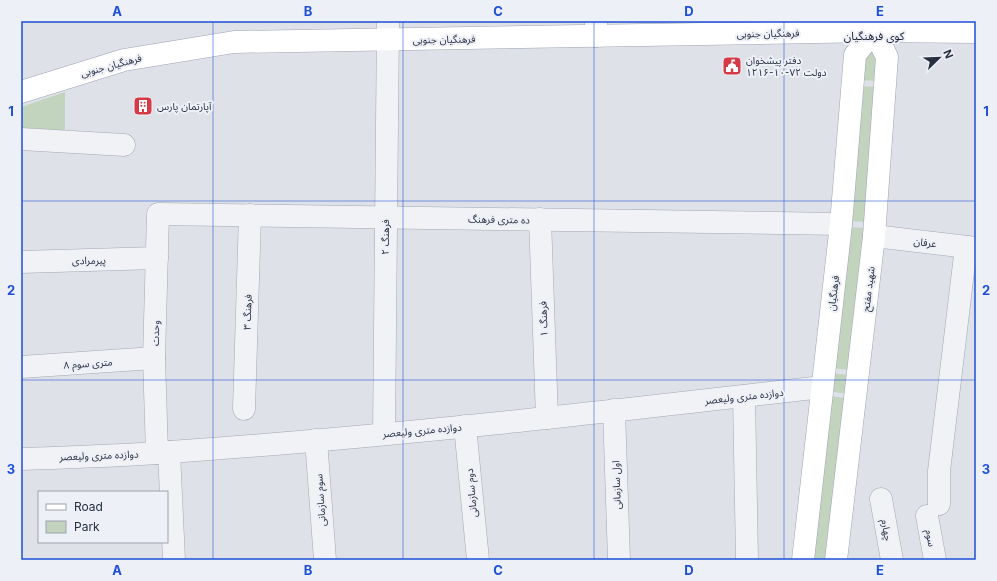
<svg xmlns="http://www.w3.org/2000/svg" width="997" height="581" viewBox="0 0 997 581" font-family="Inter,'Noto Sans Arabic',sans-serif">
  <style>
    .green { fill: #c2d3be }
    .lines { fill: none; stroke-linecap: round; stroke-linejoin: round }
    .minor-casing { stroke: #a3a8b2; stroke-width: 23 }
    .major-casing { stroke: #9ca4b5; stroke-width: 23 }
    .minor { stroke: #f1f2f6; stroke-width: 22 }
    .major { stroke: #fff; stroke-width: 22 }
    .grid { fill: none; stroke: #1d4ed8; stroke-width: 1; stroke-opacity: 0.55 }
    .labels { text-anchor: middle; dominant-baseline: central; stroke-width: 4; stroke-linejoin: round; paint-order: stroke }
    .street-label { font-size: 10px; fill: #262e40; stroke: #edf0f6 }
    .poi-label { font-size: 10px; fill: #262e40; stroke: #edf0f6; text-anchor: start }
    .neighbourhood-label { font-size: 11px; fill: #181f30; stroke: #edf0f6 }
    .neatline { fill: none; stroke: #1d4ed8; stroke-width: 1.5 }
    .grid-label { font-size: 13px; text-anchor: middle; font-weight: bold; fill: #1d4ed8 }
  </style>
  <rect width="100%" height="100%" fill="#dee1e8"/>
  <g class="green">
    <polygon points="873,43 881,59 879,81 858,80 861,58"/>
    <polygon points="857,86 879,87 869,222 846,221"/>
    <polygon points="65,92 65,132 21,129 21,107"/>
    <polygon points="845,227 867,228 851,370 831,368"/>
    <polygon points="830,373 849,375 848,394 828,391"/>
    <polygon points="827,396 847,398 829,560 809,560"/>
  </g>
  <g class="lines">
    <defs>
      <g id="minor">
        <polyline points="596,21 596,36"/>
        <polyline points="21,139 124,145"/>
        <polyline points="540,219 547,418"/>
        <polyline points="874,236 976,248"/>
        <polyline points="21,262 157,258"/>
        <polyline points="21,367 154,358"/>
        <polyline points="744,396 747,560"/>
        <polyline points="244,409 250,215"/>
        <polyline points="614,410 619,560"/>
        <polyline points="465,426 478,560"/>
        <polyline points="384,433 388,21"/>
        <polyline points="316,440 325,560"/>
        <polyline points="169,452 174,560"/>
        <polyline points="157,453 154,358 158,214 841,224"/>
        <path d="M21,459C71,457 121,456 170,452C388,437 605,412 822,387"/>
        <polyline points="881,499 892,560"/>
        <polyline points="939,504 939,471 966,247"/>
        <polyline points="927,516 935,560"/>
      </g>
      <g id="major">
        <polyline points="21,92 124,60 234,42 874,31 976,32"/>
        <polyline points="803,560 841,224 855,55 874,31"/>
        <polyline points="836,560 874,236 887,57 874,31"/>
      </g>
    </defs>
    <use href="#minor" class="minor-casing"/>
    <use href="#major" class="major-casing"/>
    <use href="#minor" class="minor"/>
    <use href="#major" class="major"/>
  </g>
  <path class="grid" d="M213,21V560M403,21V560M594,21V560M784,21V560M21,201H976M21,380H976"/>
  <defs>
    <symbol id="civic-square" viewBox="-11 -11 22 22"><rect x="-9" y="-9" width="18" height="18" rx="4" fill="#d63a46" stroke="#edf0f6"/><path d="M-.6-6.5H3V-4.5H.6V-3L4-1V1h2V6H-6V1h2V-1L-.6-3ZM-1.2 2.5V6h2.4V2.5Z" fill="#fff"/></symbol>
    <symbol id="building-square" viewBox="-11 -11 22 22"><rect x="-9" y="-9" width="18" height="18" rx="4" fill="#d63a46" stroke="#edf0f6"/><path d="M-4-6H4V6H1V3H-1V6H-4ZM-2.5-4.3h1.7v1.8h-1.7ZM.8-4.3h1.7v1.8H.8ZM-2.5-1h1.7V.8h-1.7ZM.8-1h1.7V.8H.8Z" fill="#fff"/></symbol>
  </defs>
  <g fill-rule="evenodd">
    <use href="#civic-square" x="721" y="55" width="22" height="22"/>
    <use href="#building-square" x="132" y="95" width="22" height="22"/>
  </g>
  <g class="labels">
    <g class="street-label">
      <text transform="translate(768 33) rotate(-1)">فرهنگیان جنوبی</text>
      <text transform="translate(444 39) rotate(-1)">فرهنگیان جنوبی</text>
      <text transform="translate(111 65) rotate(-15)">فرهنگیان جنوبی</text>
      <text transform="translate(499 219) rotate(1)">ده متری فرهنگ</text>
      <text transform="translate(385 237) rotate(-90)">فرهنگ ۲</text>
      <text transform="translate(925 242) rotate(7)">عرفان</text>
      <text transform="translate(89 260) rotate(-1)">پیرمرادی</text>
      <text transform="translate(868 289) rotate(-83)">شهید مفتح</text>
      <text transform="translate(833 293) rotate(-83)">فرهنگیان</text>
      <text transform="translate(247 312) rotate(-88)">فرهنگ ۳</text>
      <text transform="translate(543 319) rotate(-92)">فرهنگ ۱</text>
      <text transform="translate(155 333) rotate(-89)">وحدت</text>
      <text transform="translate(88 363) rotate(-4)">۸ متری سوم</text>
      <text transform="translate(744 396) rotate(-6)">دوازده متری ولیعصر</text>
      <text transform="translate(422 430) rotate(-5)">دوازده متری ولیعصر</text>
      <text transform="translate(99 455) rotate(-2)">دوازده متری ولیعصر</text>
      <text transform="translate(616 485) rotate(-92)">اول سازمانی</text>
      <text transform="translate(471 493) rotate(-95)">دوم سازمانی</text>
      <text transform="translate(320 500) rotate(-94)">سوم سازمانی</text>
      <text transform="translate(887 530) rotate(80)">چهارم</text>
      <text transform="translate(931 538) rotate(79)">سوم</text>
    </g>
    <g class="poi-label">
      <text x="746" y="60">دفتر پیشخوان<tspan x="746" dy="12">دولت ۷۲-۱۰-۱۲۱۶</tspan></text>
      <text x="157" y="106">آپارتمان پارس</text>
    </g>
    <g class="neighbourhood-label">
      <text x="874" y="36">کوی فرهنگیان</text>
    </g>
  </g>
  <rect width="997" height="581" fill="none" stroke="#edf0f6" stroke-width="44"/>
  <rect x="38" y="491" width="130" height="52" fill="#edf0f6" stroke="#9da2ad"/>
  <rect x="46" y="504" width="20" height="6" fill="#ffffff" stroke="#9da2ad"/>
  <text x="74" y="511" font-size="12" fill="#262e40">Road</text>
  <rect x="46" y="521" width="20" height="12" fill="#c2d3be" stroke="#9da2ad"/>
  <text x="74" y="531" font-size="12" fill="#262e40">Park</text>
  <g transform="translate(939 58) rotate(67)" stroke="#edf0f6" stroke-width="3" paint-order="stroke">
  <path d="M0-3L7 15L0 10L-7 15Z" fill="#262e40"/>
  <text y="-6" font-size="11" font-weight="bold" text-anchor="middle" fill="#262e40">N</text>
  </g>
  <rect x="22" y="22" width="953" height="537" class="neatline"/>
  <g class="grid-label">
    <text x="117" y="16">A</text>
    <text x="308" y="16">B</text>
    <text x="498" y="16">C</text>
    <text x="689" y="16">D</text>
    <text x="880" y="16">E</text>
    <text x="11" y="116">1</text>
    <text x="986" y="116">1</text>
    <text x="11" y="295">2</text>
    <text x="986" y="295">2</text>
    <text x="11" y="474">3</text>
    <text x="986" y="474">3</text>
    <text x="117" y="575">A</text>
    <text x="308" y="575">B</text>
    <text x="498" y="575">C</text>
    <text x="689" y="575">D</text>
    <text x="880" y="575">E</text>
  </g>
</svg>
